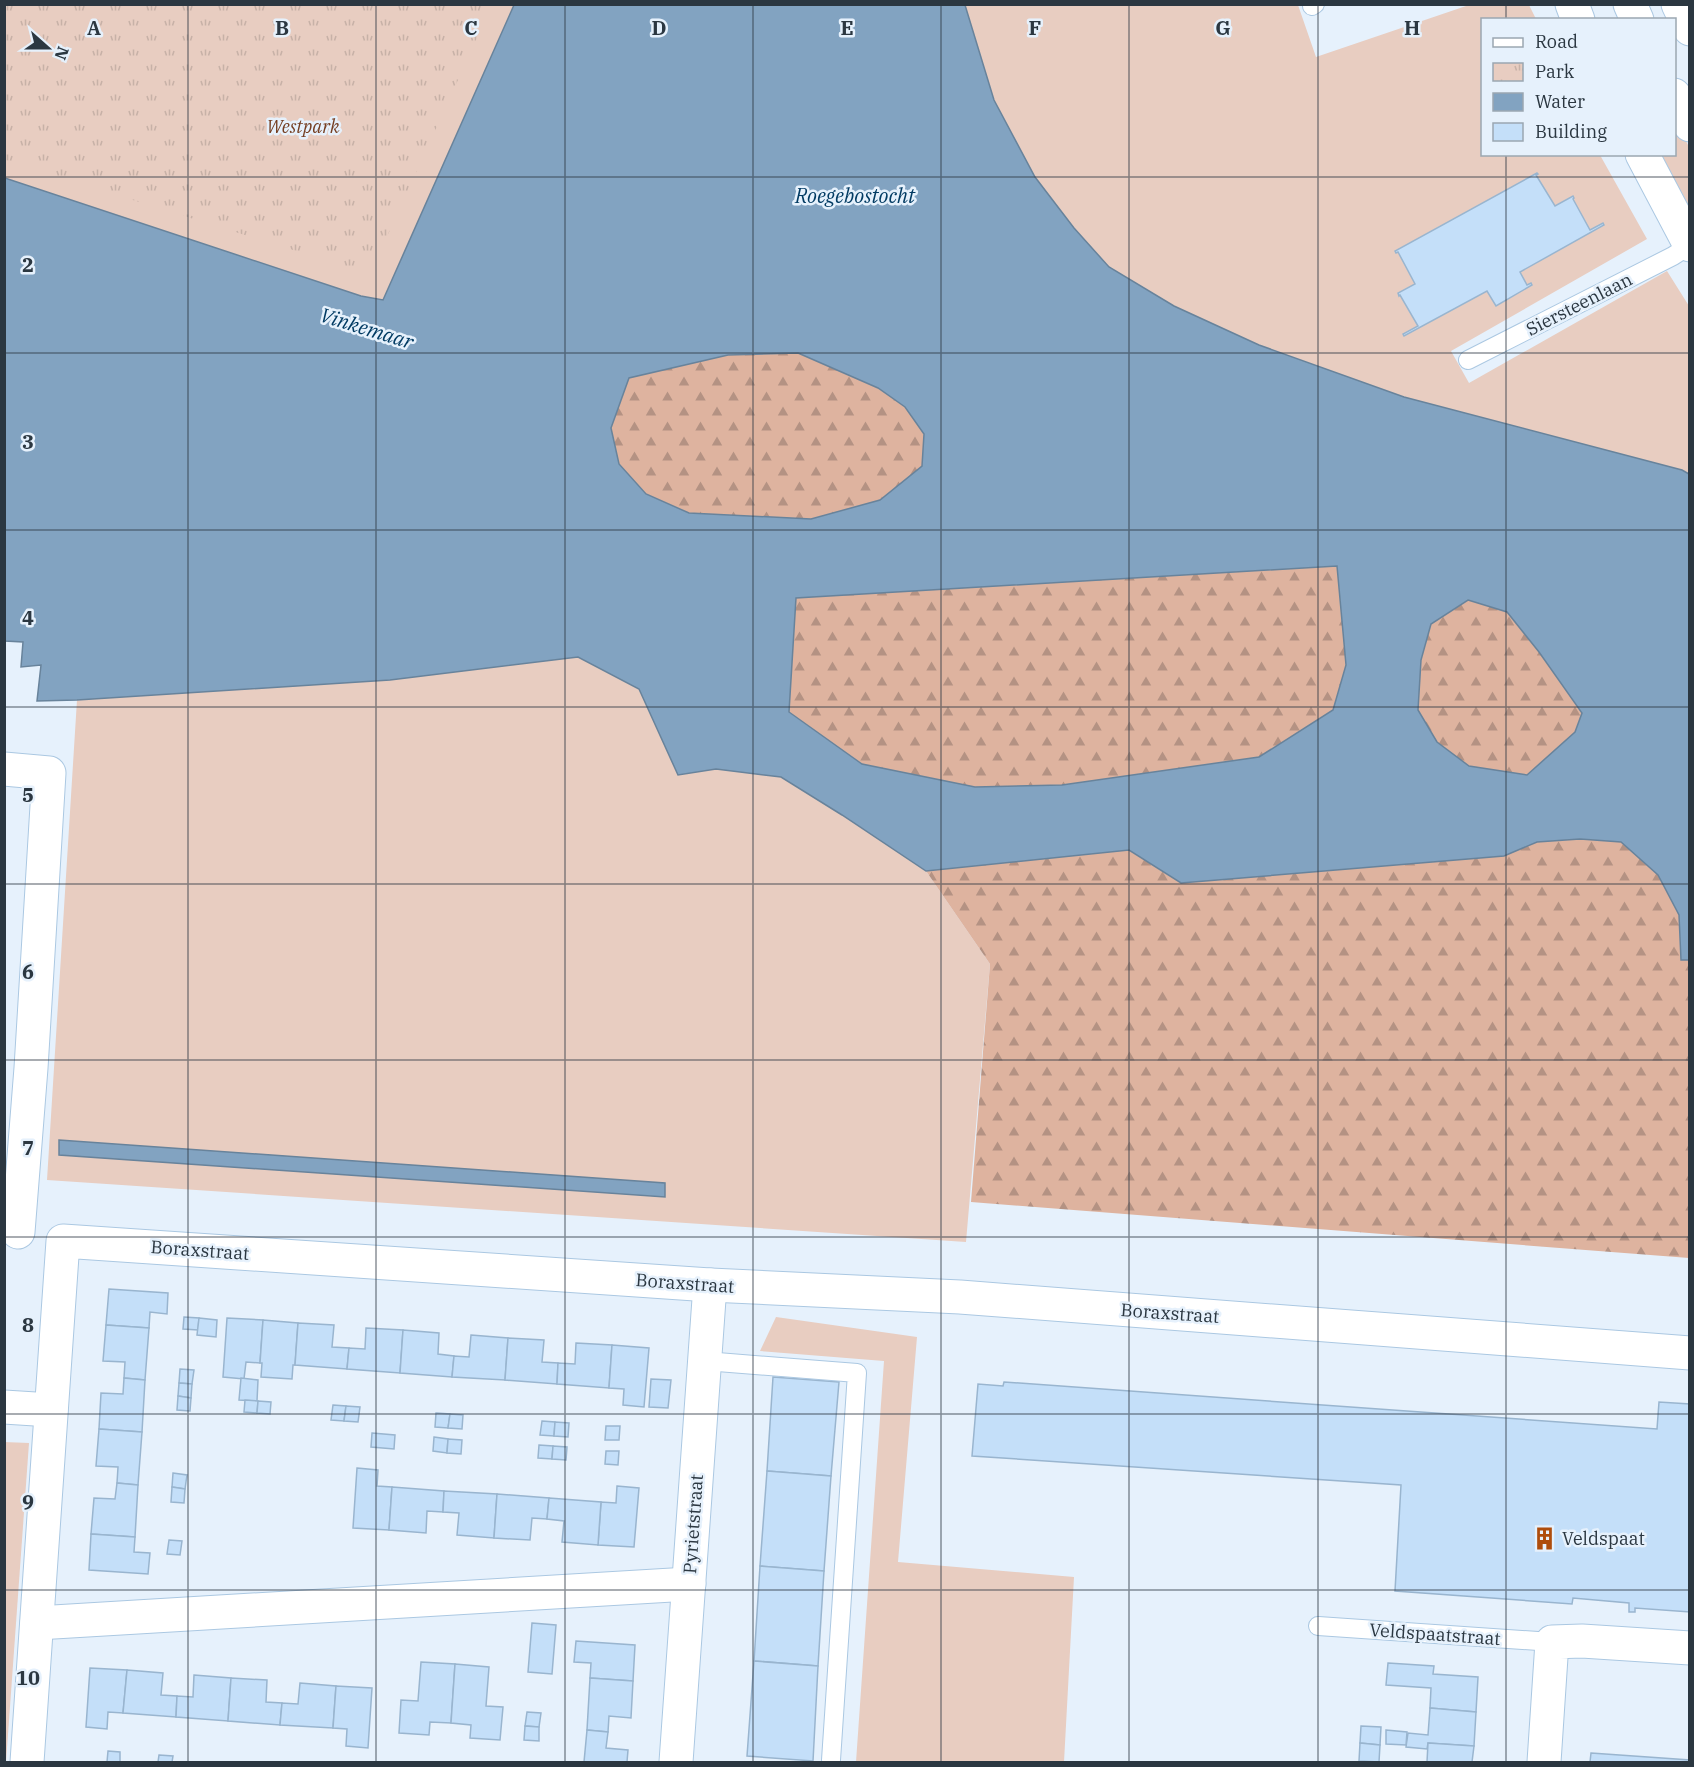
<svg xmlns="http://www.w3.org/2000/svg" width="1694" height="1767" viewBox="0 0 1694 1767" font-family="'IBM Plex Serif',serif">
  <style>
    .grass { fill: #e8cdc1 }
    .forest { fill: url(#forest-firs) }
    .park { fill: url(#park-tufts) }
    .water { fill: #82a3c1; stroke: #68839b; stroke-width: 1.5; fill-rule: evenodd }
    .building { fill: #c4dff9; stroke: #99b5cf; stroke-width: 1.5 }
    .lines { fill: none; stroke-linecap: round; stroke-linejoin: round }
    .lane-casing { stroke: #abc8e2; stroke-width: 20 }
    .street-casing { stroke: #abc8e2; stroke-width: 35 }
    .secondary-casing { stroke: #abc8e2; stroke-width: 35 }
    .lane { stroke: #fff; stroke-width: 18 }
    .street { stroke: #fff; stroke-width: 33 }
    .secondary { stroke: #fff; stroke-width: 33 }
    .grid { fill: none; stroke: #2b3741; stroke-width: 1.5; stroke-opacity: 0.55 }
    .labels { text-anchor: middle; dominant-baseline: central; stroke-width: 5; stroke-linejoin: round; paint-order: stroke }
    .park-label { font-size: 18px; font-style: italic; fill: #753e21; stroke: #e6f1fc }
    .street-label { font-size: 18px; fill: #2b3741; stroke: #e6f1fc }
    .poi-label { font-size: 18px; fill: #2b3741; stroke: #e6f1fc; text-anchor: start }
    .water-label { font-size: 20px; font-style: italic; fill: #023b63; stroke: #e6f1fc }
    .grid-label { font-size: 20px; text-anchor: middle; font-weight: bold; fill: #2b3741; stroke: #e6f1fc; stroke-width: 5; stroke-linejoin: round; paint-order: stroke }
  </style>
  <defs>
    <pattern id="forest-firs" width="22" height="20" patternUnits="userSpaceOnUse" patternTransform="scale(1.5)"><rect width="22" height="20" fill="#deb39f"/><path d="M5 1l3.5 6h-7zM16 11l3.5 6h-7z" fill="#b49283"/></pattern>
    <pattern id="park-tufts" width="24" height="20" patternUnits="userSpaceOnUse" patternTransform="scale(1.5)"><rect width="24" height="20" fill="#e8cdc1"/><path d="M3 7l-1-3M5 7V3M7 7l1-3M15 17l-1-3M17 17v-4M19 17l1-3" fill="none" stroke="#c7b1a7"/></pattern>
  </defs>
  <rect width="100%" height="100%" fill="#e6f1fc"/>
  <g class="grass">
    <polygon points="231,5 514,5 383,300 361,296 5,178 5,23"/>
    <polygon points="965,5 1298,5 1316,57 1469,5 1529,5 1536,19 1482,20 1482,154 1600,155 1647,239 1451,351 1469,383 1667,271 1689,306 1689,474 1682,470 1404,397 1259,345 1174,306 1109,267 1074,228 1035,177 994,100"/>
    <polygon points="1675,119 1689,147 1689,217 1653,155 1674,154"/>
    <polygon points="578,657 639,689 678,775 716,769 781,777 842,815 926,871 990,964 966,1242 47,1180 77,700 390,680"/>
    <polygon points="776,1317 917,1337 898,1562 1074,1577 1064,1762 856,1762 884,1361 760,1351"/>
    <polygon points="4,1442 29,1443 6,1762 4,1762"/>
  </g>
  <g class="forest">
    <polygon points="798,353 878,388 905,407 924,433 922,466 880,500 811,519 689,513 646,494 619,464 611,428 629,378 728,355"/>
    <polygon points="1337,566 1346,665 1333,710 1259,757 1062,785 975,787 862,764 789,712 796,598"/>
    <polygon points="1468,600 1507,612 1539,652 1582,713 1575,732 1527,775 1469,766 1437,742 1418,710 1421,660 1431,624"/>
    <polygon points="1580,839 1621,842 1658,875 1679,915 1681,960 1689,960 1689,1258 971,1202 990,964 926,871 1129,850 1181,883 1503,856 1537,842"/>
  </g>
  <polygon class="park" points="5,4 492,4 492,5 370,274 5,160"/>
  <g class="water">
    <path d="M514,5H965L994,100L1035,177L1074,228L1109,267L1174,306L1259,345L1404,397L1682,470L1689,474V960H1681L1679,915L1658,875L1621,842L1580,839L1537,842L1504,856L1181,883L1129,850L926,871L842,815L781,777L716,769L678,775L639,689L578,657L390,680L77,700L37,701L41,665L21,667L23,642L5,641V178L361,296L383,300ZM798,353L878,388L905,407L924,434L922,466L880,500L811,519L689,513L646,494L619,464L611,428L629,378L728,355ZM1337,566L1346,665L1333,710L1259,757L1062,785L975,787L862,764L789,712L796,598ZM1468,600L1507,612L1539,652L1582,713L1575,732L1527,775L1469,766L1437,742L1418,710L1421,660L1431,624Z"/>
    <polygon points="59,1140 665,1183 665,1197 59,1155"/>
  </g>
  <g class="building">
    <polygon points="1537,173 1538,174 1536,175 1555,206 1573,196 1574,198 1573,199 1590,230 1603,223 1604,225 1520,272 1527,285 1531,283 1532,285 1496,306 1487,291 1404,336 1403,334 1418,326 1400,295 1399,296 1398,293 1415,284 1398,252 1396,253 1395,251"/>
    <polygon points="109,1289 168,1293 167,1314 150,1312 149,1328 106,1325"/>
    <polygon points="184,1317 199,1318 198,1330 183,1329"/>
    <polygon points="199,1318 217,1320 216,1337 197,1335"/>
    <polygon points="227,1318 263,1320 260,1363 246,1362 244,1379 223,1377"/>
    <polygon points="263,1320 298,1323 295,1365 293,1365 292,1379 261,1377 262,1363 260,1363"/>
    <polygon points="298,1323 334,1325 332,1347 349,1348 347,1369 295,1365"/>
    <polygon points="106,1325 149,1328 145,1380 124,1378 125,1362 103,1361"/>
    <polygon points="366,1328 403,1330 400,1373 347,1369 349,1348 365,1349"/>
    <polygon points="403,1330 439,1333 438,1354 454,1356 452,1377 400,1373"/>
    <polygon points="471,1335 508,1338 505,1380 452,1377 454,1356 469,1357"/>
    <polygon points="508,1338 544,1340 542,1362 558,1363 557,1384 505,1380"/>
    <polygon points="576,1343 612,1345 609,1388 557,1384 558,1363 575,1364"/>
    <polygon points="612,1345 649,1348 644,1407 623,1405 624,1389 609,1388"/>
    <polygon points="180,1369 194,1370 192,1384 179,1383"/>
    <polygon points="773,1377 839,1382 831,1476 767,1471"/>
    <polygon points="124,1378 145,1380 142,1432 99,1429 101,1393 123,1394"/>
    <polygon points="241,1378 258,1380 257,1401 239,1400"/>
    <polygon points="651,1379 671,1380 668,1408 649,1407"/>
    <polygon points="1004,1382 1657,1429 1659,1402 1690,1404 1690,1612 1635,1608 1635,1612 1629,1612 1629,1603 1573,1598 1572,1604 1395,1591 1401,1485 972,1456 978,1384 1003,1386"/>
    <polygon points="179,1383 192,1384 191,1398 178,1396"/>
    <polygon points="178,1396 191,1398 190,1411 177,1410"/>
    <polygon points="245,1400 258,1401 257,1413 244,1412"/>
    <polygon points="258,1401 271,1402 270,1414 257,1413"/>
    <polygon points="333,1405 346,1406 344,1421 331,1420"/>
    <polygon points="346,1406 360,1407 358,1422 344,1421"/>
    <polygon points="436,1413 450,1414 448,1428 435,1427"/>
    <polygon points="450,1414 463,1415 462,1429 448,1428"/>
    <polygon points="542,1421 555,1422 554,1436 540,1435"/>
    <polygon points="555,1422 569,1423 568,1437 554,1436"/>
    <polygon points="606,1426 620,1426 619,1440 605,1440"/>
    <polygon points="99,1429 142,1432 138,1485 117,1483 118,1467 96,1466"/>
    <polygon points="372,1433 395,1435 394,1449 371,1447"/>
    <polygon points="434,1437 448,1439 447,1453 433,1451"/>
    <polygon points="448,1439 462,1440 461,1454 447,1453"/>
    <polygon points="539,1445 553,1446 552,1459 538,1458"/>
    <polygon points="553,1446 567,1447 566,1460 552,1459"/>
    <polygon points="606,1451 619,1451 618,1465 605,1464"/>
    <polygon points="357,1468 378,1470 377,1486 392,1487 389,1530 353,1528"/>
    <polygon points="767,1471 831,1476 824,1571 760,1566"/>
    <polygon points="173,1473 187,1475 185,1489 172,1487"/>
    <polygon points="117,1483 138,1485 135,1537 91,1534 94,1498 115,1499"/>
    <polygon points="617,1486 639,1488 634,1547 598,1545 601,1502 616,1503"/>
    <polygon points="172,1487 185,1489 184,1503 171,1502"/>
    <polygon points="392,1487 444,1491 443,1512 427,1511 426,1533 389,1530"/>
    <polygon points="444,1491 497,1494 494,1538 457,1535 459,1513 443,1512"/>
    <polygon points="497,1494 549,1498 547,1519 532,1518 530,1540 494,1538"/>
    <polygon points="549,1498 601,1502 598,1545 562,1542 564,1521 547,1519"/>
    <polygon points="91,1534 135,1537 134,1552 150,1553 148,1574 89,1570"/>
    <polygon points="169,1540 182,1541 180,1555 167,1554"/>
    <polygon points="760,1566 824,1571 818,1666 754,1661"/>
    <polygon points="532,1623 556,1625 552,1674 528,1672"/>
    <polygon points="576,1641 635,1645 633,1681 590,1678 591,1663 574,1662"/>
    <polygon points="754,1661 818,1666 813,1761 747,1756"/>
    <polygon points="421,1662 455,1664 451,1723 430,1722 429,1735 399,1733 401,1700 418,1701"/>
    <polygon points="1388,1663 1434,1666 1433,1674 1478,1677 1476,1712 1430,1708 1431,1688 1386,1685"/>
    <polygon points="455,1664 489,1667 486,1706 503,1707 500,1740 470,1738 471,1725 451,1723"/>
    <polygon points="90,1668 127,1670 123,1713 108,1712 107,1729 86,1727"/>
    <polygon points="127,1670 163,1673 161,1695 177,1696 176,1717 123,1713"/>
    <polygon points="194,1675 231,1678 228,1721 176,1717 177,1696 193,1697"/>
    <polygon points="231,1678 267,1680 266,1702 282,1703 280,1725 228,1721"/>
    <polygon points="590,1678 633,1681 631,1718 609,1716 608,1732 587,1730"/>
    <polygon points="300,1683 336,1686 333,1728 280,1725 282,1703 298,1704"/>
    <polygon points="336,1686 372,1688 368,1748 346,1746 347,1729 333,1728"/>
    <polygon points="1430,1708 1476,1712 1474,1746 1428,1743 1427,1749 1406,1747 1408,1733 1428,1735"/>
    <polygon points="527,1712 541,1713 539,1727 525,1726"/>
    <polygon points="525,1726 539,1727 539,1741 524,1740"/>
    <polygon points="1361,1726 1381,1727 1380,1745 1360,1743"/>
    <polygon points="587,1730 608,1732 606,1748 628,1750 627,1762 584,1762"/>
    <polygon points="1386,1730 1407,1732 1406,1745 1386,1744"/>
    <polygon points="1360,1743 1380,1745 1379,1762 1359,1761"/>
    <polygon points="1428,1743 1474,1746 1472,1762 1427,1762"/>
    <polygon points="108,1751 120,1752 120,1762 107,1762"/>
    <polygon points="1591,1753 1690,1760 1690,1762 1590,1762"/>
    <polygon points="159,1755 173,1756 172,1762 158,1762"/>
  </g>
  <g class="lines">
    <defs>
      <g id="lane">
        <polyline points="1312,6 1315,4"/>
        <polyline points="1468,360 1673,256 1690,245"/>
        <polyline points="705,1361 857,1373 831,1760"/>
        <polyline points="1318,1626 1552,1642"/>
      </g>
      <g id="street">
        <polyline points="1678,4 1690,29"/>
        <polyline points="4,769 49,773 31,1068 18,1232"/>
        <polyline points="4,1407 51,1410"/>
        <polyline points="37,1623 689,1584"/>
        <polyline points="27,1762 63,1241 710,1285 960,1297 1690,1353"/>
        <polyline points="676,1762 710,1285"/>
        <polyline points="1544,1762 1552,1642 1582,1641 1690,1648"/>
      </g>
      <g id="secondary">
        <polyline points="1572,4 1578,20"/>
        <polyline points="1630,4 1637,20"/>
        <polyline points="1674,95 1690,125"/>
        <polyline points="1642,154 1690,245"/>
      </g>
    </defs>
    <use href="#lane" class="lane-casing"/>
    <use href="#street" class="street-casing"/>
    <use href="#secondary" class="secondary-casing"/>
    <use href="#lane" class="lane"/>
    <use href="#street" class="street"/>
    <use href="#secondary" class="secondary"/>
  </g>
  <path class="grid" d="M188,4V1762M376,4V1762M565,4V1762M753,4V1762M941,4V1762M1129,4V1762M1318,4V1762M1506,4V20M1506,154V1762M4,177H1690M4,353H1690M4,530H1690M4,707H1690M4,884H1690M4,1060H1690M4,1237H1690M4,1414H1690M4,1590H1690"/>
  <defs>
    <symbol id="building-bare" viewBox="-9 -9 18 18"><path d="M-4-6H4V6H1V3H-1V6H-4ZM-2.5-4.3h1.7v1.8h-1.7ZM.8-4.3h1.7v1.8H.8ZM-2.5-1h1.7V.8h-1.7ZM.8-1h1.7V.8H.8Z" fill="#ae4d0c" stroke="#e6f1fc" stroke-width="2.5" paint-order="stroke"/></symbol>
  </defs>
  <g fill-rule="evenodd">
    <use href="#building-bare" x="1528" y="1522" width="33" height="33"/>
  </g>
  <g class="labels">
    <g class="park-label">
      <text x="303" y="126">Westpark</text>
    </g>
    <g class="street-label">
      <text transform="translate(1579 304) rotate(-27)">Siersteenlaan</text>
      <text transform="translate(200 1250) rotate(4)">Boraxstraat</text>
      <text transform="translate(685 1283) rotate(4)">Boraxstraat</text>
      <text transform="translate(1170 1313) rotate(4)">Boraxstraat</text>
      <text transform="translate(693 1524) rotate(-86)">Pyrietstraat</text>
      <text transform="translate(1435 1634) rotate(4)">Veldspaatstraat</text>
    </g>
    <g class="poi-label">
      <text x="1562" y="1538">Veldspaat</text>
    </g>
    <g class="water-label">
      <text x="855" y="195">Roegebostocht</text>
      <text transform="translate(367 328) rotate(17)">Vinkemaar</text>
    </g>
  </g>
  <g class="grid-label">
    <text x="94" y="35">A</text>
    <text x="282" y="35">B</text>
    <text x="471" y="35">C</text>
    <text x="659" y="35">D</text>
    <text x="847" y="35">E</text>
    <text x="1035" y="35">F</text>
    <text x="1223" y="35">G</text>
    <text x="1412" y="35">H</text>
    <text x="28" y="272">2</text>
    <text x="28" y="449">3</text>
    <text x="28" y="625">4</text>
    <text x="28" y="802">5</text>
    <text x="28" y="979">6</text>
    <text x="28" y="1155">7</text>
    <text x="28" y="1332">8</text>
    <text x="28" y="1509">9</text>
    <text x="28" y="1685">10</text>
  </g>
  <rect width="1694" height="1767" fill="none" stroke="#2b3741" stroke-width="12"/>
  <rect x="1481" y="18" width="195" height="138" fill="#e6f1fc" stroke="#9ba7b1" stroke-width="1.5"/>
  <rect x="1493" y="38" width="30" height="9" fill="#ffffff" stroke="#9ba7b1" stroke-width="1.5"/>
  <text x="1535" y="48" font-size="18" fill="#2b3741">Road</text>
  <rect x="1493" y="63" width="30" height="18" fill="url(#park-tufts)" stroke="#9ba7b1" stroke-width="1.5"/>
  <text x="1535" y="78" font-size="18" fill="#2b3741">Park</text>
  <rect x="1493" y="93" width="30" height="18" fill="#82a3c1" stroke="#9ba7b1" stroke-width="1.5"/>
  <text x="1535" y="108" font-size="18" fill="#2b3741">Water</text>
  <rect x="1493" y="123" width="30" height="18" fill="#c4dff9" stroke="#9ba7b1" stroke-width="1.5"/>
  <text x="1535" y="138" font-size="18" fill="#2b3741">Building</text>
  <g transform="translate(48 48) rotate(111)" stroke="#e6f1fc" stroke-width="4.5" paint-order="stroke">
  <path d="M0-4.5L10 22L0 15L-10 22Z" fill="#2b3741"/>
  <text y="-9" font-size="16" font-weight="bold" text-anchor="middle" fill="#2b3741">N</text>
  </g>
</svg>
